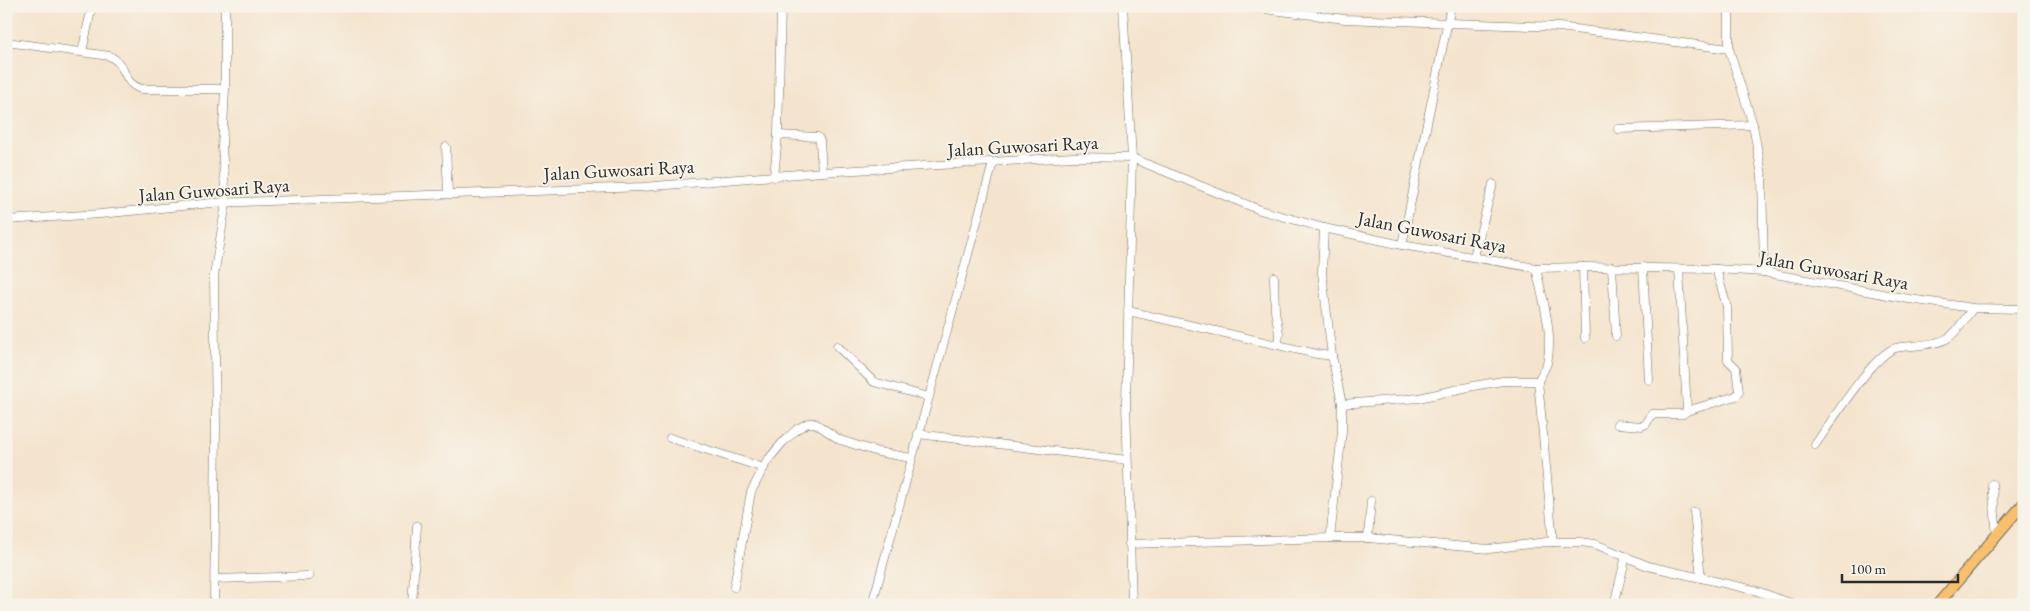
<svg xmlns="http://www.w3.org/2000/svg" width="2030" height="611" viewBox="0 0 2030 611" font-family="'EB Garamond',serif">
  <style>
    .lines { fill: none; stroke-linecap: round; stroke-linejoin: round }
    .minor-casing { stroke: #716c64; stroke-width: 9 }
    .major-casing { stroke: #716c64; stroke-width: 12 }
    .minor { stroke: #fff; stroke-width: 8 }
    .major { stroke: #f8bf6c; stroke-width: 10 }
    .labels { text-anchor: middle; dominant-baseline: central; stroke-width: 4; stroke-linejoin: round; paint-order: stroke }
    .street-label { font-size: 19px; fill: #2b2b2b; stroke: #f7f3e8 }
  </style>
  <rect width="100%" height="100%" fill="#f7f3e8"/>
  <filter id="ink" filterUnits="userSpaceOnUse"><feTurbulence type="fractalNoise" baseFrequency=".02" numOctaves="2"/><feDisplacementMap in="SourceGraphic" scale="10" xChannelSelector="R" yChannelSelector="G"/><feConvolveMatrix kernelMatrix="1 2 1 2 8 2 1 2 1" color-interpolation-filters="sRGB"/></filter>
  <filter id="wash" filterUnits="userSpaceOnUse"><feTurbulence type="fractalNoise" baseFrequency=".0096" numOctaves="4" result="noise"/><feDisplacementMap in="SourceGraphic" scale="20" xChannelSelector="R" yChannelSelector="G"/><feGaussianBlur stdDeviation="1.12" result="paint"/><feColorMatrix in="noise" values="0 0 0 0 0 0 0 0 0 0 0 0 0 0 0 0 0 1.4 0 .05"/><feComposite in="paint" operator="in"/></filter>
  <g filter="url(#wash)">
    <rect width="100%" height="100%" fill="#f4e4cd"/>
  </g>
  <g filter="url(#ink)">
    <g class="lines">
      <defs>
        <g id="minor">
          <polyline points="1123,6 1132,158 1126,403 1132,605"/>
          <polyline points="1241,6 1345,19 1559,27 1729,49 1753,125 1762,175 1764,272"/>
          <polyline points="1729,6 1729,49"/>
          <path d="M6,42L110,56C129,67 121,82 141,89H225"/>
          <polyline points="82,52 92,6"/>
          <polyline points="1618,129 1753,125"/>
          <polyline points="778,135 818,137 820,141 822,172"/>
          <polyline points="446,147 448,193"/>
          <polyline points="774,177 778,135 781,6"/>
          <polyline points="6,220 100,214 212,203 643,187 822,172 1073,157 1132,158 1260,210 1324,228 1402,245 1536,268 1583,267 1716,269 1764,272 1909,299 1973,308 2024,309"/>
          <polyline points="1402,245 1451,6"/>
          <polyline points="1474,256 1493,184"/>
          <polyline points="1583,267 1585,338"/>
          <polyline points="1612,267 1616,336"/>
          <polyline points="1643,267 1649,380"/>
          <path d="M1536,268C1542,298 1554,332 1547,363C1545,369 1541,375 1538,381L1553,542"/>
          <polyline points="1274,277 1275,311 1279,333 1278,345"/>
          <polyline points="1128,311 1317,354 1332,356"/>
          <polyline points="837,346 874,382 928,397"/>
          <polyline points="1342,404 1419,398 1473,386 1503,381 1538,381"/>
          <polyline points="1687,411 1736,396 1739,392 1736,368 1728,360 1727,307 1716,269"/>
          <polyline points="1617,424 1642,426 1646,424 1652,414 1683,414 1687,411 1679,269"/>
          <polyline points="918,434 1127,460"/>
          <polyline points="670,438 764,468"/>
          <path d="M1815,445C1831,422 1868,363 1891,350C1897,346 1906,347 1913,346C1953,342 1950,339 1973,308"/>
          <polyline points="1992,484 1997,535"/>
          <polyline points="1694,512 1701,578"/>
          <polyline points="1330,538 1368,538 1489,549 1546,542 1581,542 1595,544 1648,566 1754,590 1796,605"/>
          <polyline points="1368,538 1371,501"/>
          <polyline points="1129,544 1330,538 1342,432 1342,404 1332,356 1322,273 1324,228"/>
          <polyline points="216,579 309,576"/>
          <polyline points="734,587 751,492 767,461 783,442 797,429 808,423 815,423 840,440 878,452 911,458"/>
          <polyline points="214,605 216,427 214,276 226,203 222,147 225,89 225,6"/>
          <polyline points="412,605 417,526"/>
          <polyline points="872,605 993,163"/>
          <polyline points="1614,605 1626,556"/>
        </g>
        <polyline id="major" points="1937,605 2024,503"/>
      </defs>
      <use href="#minor" class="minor-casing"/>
      <use href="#major" class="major-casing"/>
      <use href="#minor" class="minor"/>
      <use href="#major" class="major"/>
    </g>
  </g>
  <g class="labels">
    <g class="street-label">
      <text transform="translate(1023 146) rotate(-3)">Jalan Guwosari Raya</text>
      <text transform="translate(619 170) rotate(-3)">Jalan Guwosari Raya</text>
      <text transform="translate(214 190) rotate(-4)">Jalan Guwosari Raya</text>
      <text transform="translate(1432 232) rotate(11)">Jalan Guwosari Raya</text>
      <text transform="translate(1834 270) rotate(10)">Jalan Guwosari Raya</text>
    </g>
  </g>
  <rect width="2030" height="611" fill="none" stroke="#f7f3e8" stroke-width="25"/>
  <path d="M1842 574v8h116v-8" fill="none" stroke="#2b2b2b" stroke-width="2.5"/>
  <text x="1850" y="574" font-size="15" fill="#2b2b2b" stroke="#f7f3e8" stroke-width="4" paint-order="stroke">100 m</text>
</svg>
